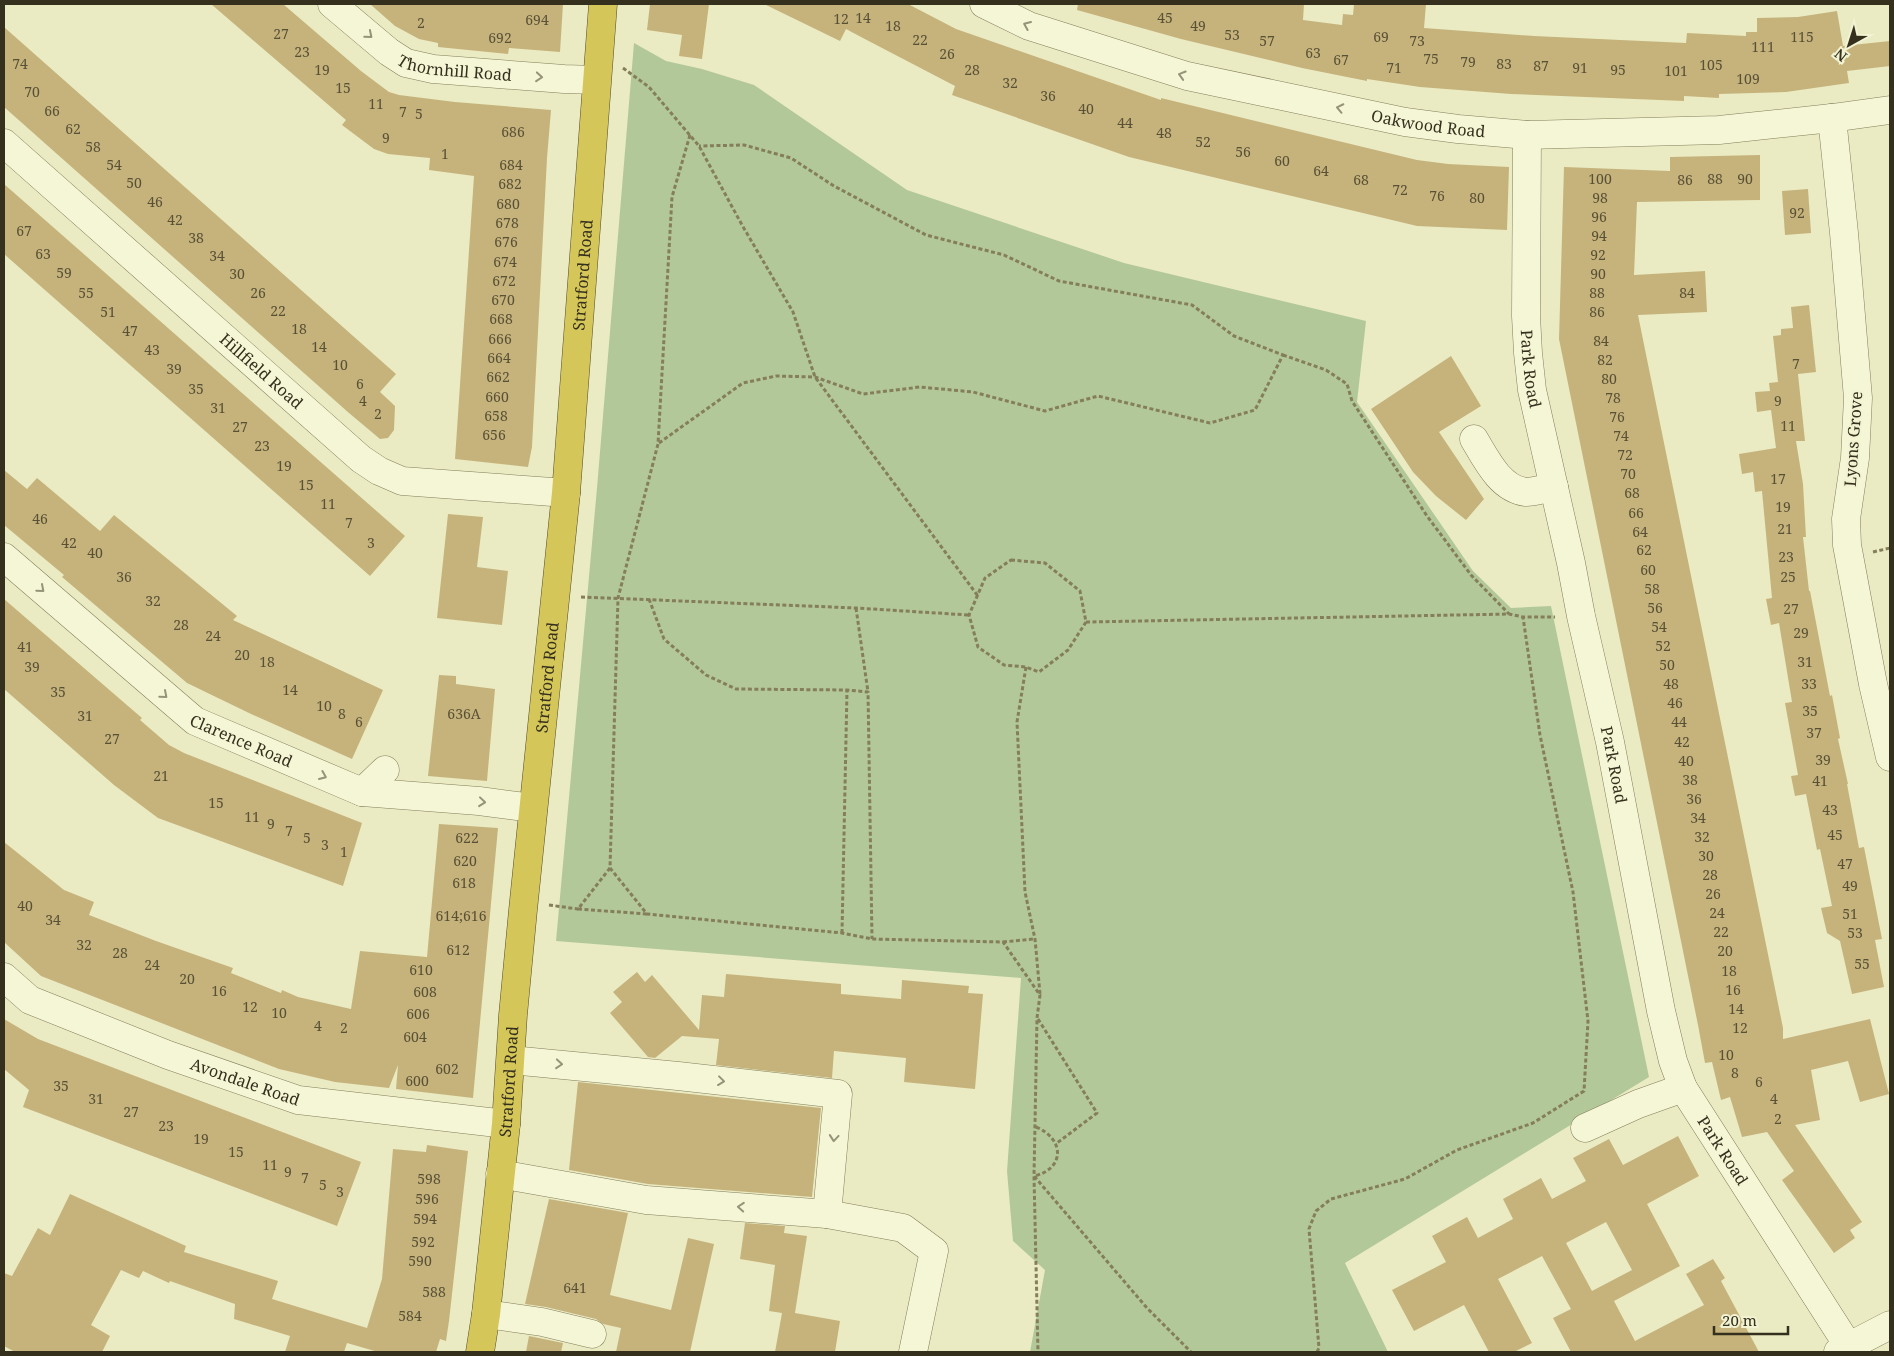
<svg xmlns="http://www.w3.org/2000/svg" width="1894" height="1356" viewBox="0 0 1894 1356" font-family="'Noto Serif',serif">
  <style>
    .green { fill: #b3c898 }
    .building { fill: #c6b37c; fill-rule: evenodd }
    .lines { fill: none; stroke-linecap: round; stroke-linejoin: round }
    .minor-casing { stroke: #847e5b; stroke-width: 29 }
    .highway-casing { stroke: #524a2f; stroke-width: 29 }
    .path { stroke: #847e5b; stroke-width: 3; stroke-dasharray: 4 2.5; stroke-linecap: butt }
    .minor { stroke: #f5f6d6; stroke-width: 28 }
    .highway { stroke: #d5c659; stroke-width: 28 }
    .oneway { stroke: #95937a }
    .labels { text-anchor: middle; dominant-baseline: central; stroke-width: 4; stroke-linejoin: round; paint-order: stroke }
    .number-label { font-size: 14px; fill: #595136 }
    .street-label { font-size: 16px; fill: #35301e; stroke: #f2f3d2 }
  </style>
  <rect width="100%" height="100%" fill="#eaebc3"/>
  <polygon class="green" points="634,43 666,61 702,69 754,85 907,190 1124,263 1366,321 1357,402 1473,571 1511,608 1551,606 1649,1077 1345,1263 1388,1352 1030,1352 1045,1270 1013,1241 1007,1171 1021,978 556,941 597,488"/>
  <g class="building">
    <polygon points="211,4 283,4 361,71 389,92 399,95 455,102 551,110 547,158 532,447 528,467 455,459 474,176 429,170 430,158 388,154 374,149 342,125 346,120"/>
    <polygon points="370,4 563,4 560,52 509,48 508,54 438,47 438,43 419,39 395,26"/>
    <polygon points="650,4 709,4 702,59 679,56 682,35 647,30"/>
    <polygon points="764,4 908,4 956,29 1161,100 1161,98 1417,160 1448,164 1509,167 1507,230 1417,226 1129,157 952,95 955,86 861,37 846,29 840,41"/>
    <polygon points="1078,4 1304,4 1303,20 1342,25 1343,14 1353,15 1354,4 1426,4 1424,28 1534,36 1686,43 1687,33 1746,36 1746,32 1757,32 1757,18 1798,17 1837,11 1843,46 1890,41 1890,66 1847,71 1849,83 1786,92 1719,94 1719,98 1684,96 1684,101 1511,94 1420,87 1367,79 1367,81 1302,68 1181,39 1077,10"/>
    <polygon points="4,27 396,374 380,392 395,406 394,430 388,438 380,439 349,413 4,107"/>
    <polygon points="1760,155 1760,200 1637,202 1634,275 1705,271 1707,312 1638,315 1783,1028 1783,1039 1870,1019 1889,1094 1860,1102 1848,1061 1811,1070 1820,1120 1795,1125 1862,1222 1850,1230 1855,1238 1834,1253 1782,1180 1794,1171 1767,1132 1742,1137 1730,1097 1721,1100 1712,1062 1705,1063 1698,1025 1559,339 1564,167 1670,171 1670,157"/>
    <polygon points="4,184 405,536 370,576 4,254"/>
    <polygon points="1808,189 1811,233 1785,235 1782,191"/>
    <polygon points="1809,305 1816,372 1798,374 1805,441 1796,441 1803,484 1806,537 1803,537 1809,591 1810,591 1830,696 1832,695 1840,738 1838,739 1848,784 1847,784 1859,848 1864,847 1882,939 1875,940 1884,987 1852,994 1840,941 1827,933 1821,908 1832,906 1820,849 1817,850 1806,794 1795,796 1791,776 1798,775 1785,703 1792,702 1779,623 1771,625 1766,599 1772,598 1762,491 1755,492 1753,472 1742,474 1739,454 1776,448 1771,410 1757,412 1755,392 1770,391 1769,383 1778,382 1773,336 1781,335 1781,329 1793,328 1791,307"/>
    <polygon points="1451,356 1481,406 1439,432 1484,499 1466,520 1436,496 1413,472 1371,409"/>
    <polygon points="4,470 27,489 37,478 100,531 114,515 237,616 233,620 383,690 352,759 249,713 187,683 62,577 64,575 4,525"/>
    <polygon points="448,514 483,517 477,567 508,571 502,625 437,618"/>
    <polygon points="4,599 128,706 142,718 140,720 169,745 184,753 362,823 343,886 158,818 114,785 4,689"/>
    <polygon points="439,675 456,676 456,684 495,689 487,781 428,776"/>
    <polygon points="439,824 498,828 473,1098 396,1089 398,1065 389,1088 335,1082 279,1069 41,976 4,942 4,842 64,890 94,902 89,915 156,941 233,968 231,973 281,993 282,990 298,997 351,1009 360,951 427,957"/>
    <polygon points="637,972 645,982 652,975 699,1030 702,995 724,997 726,974 841,984 841,994 901,999 902,980 969,986 968,993 983,994 975,1089 904,1082 906,1058 834,1051 832,1078 716,1065 719,1039 682,1036 655,1058 648,1057 610,1013 622,1002 613,992"/>
    <polygon points="4,1019 38,1039 361,1162 337,1226 23,1107 29,1090 4,1069"/>
    <polygon points="578,1082 821,1108 812,1197 648,1184 569,1170"/>
    <path d="M1678,1136L1699,1176L1647,1204L1680,1266L1614,1301L1635,1341L1704,1305L1686,1274L1713,1259L1725,1278L1721,1281L1759,1352H1571L1553,1318L1571,1309L1542,1256L1498,1279L1532,1343L1514,1352H1489L1464,1305L1414,1331L1392,1290L1446,1262L1432,1236L1467,1217L1478,1238L1513,1219L1503,1199L1541,1178L1552,1199L1586,1181L1573,1158L1609,1139L1623,1165ZM1606,1222L1632,1270L1592,1291L1566,1243Z"/>
    <polygon points="427,1145 468,1151 449,1321 446,1341 440,1339 436,1352 378,1352 347,1343 344,1352 285,1352 290,1336 234,1319 235,1304 170,1281 169,1283 143,1271 139,1278 121,1270 91,1325 110,1336 102,1352 15,1352 4,1346 4,1273 12,1276 38,1228 50,1235 70,1194 186,1246 184,1252 278,1281 272,1299 367,1328 382,1279 393,1149 426,1152"/>
    <polygon points="549,1199 628,1213 610,1295 671,1310 688,1238 714,1244 690,1352 616,1352 621,1328 603,1324 596,1319 546,1307 525,1304"/>
    <polygon points="745,1223 785,1226 784,1233 807,1236 795,1313 840,1321 835,1352 775,1352 782,1313 769,1311 775,1265 740,1259"/>
    <polygon points="529,1336 563,1343 561,1352 526,1352"/>
  </g>
  <g class="lines">
    <defs>
      <g id="minor">
        <path id="s1" d="M332,4L389,52L406,63L433,69L564,79L596,80"/>
        <path id="s2" d="M984,4L1029,26L1187,76L1405,122L1458,129L1527,135L1719,130L1832,118L1890,110"/>
        <polyline points="1832,118 1844,233 1858,398 1855,458 1846,519 1847,545 1873,684 1890,757"/>
        <path id="s3" d="M1527,135L1526,316L1528,353L1532,390L1571,563L1581,616L1610,742L1661,1011L1673,1061L1683,1088L1849,1347"/>
        <path id="s4" d="M4,143L361,459L379,471L402,481L566,493"/>
        <path d="M1474,439C1486,459 1500,489 1526,492C1535,492 1546,488 1554,487"/>
        <path id="s5" d="M4,557L195,721L362,792L479,801L533,808"/>
        <polyline points="362,792 385,770"/>
        <path id="s6" d="M4,977L30,1000L168,1055L298,1100L506,1124"/>
        <polyline points="1585,1128 1638,1104 1683,1088"/>
        <polyline points="500,1174 646,1200 827,1214 838,1094 678,1076 511,1060"/>
        <polyline points="827,1214 903,1228 934,1251 913,1352"/>
        <polyline points="486,1314 542,1322 592,1334"/>
        <polyline points="1838,1352 1890,1325"/>
      </g>
      <g id="highway">
        <path id="s7" d="M480,1352L486,1314L506,1124L513,1015L523,910L566,493L603,4"/>
      </g>
    </defs>
    <use href="#minor" class="minor-casing"/>
    <use href="#highway" class="highway-casing"/>
    <g class="path">
      <polyline points="623,68 649,87 699,146 742,225 793,312 815,377 978,596"/>
      <polyline points="690,135 672,197 658,444 618,598 610,868 647,914 842,933 872,939 1003,942 1040,995 1037,1018 1034,1176 1038,1352"/>
      <polyline points="1283,355 1326,370 1347,384 1352,401 1427,516 1471,575 1509,614"/>
      <polyline points="659,443 743,383 776,376 815,377 863,394 920,387 973,392 1045,411 1098,396 1210,423 1255,410 1283,355 1234,336 1192,305 1059,281 1004,255 926,235 834,186 791,158 744,145 699,146"/>
      <polyline points="1873,552 1890,548"/>
      <polygon points="1011,560 1045,563 1080,591 1086,622 1068,650 1039,672 1026,667 1004,665 978,647 969,615 985,578"/>
      <polyline points="581,597 856,608 969,615"/>
      <polyline points="649,599 664,639 706,675 736,689 847,690 868,692 872,939"/>
      <polyline points="856,608 868,692"/>
      <polyline points="1086,622 1509,614 1523,617 1555,617"/>
      <polyline points="1026,667 1017,722 1025,892 1035,939 1040,994"/>
      <polyline points="610,868 578,909 647,914"/>
      <polyline points="549,905 578,909"/>
      <polyline points="842,933 847,690"/>
      <polyline points="1003,942 1034,939"/>
      <polyline points="1038,1019 1097,1113 1057,1143"/>
      <path d="M1036,1127C1065,1139 1065,1169 1034,1176L1147,1308L1191,1352"/>
      <polyline points="1317,1352 1319,1348 1309,1229 1316,1211 1331,1199 1405,1179 1457,1150 1533,1123 1584,1091 1588,1021 1573,892 1540,735 1523,617"/>
    </g>
    <use href="#minor" class="minor"/>
    <use href="#highway" class="highway"/>
  </g>
  <defs><path id="oneway-chevron" d="M-2-3.5L2.5 0L-2 3.5" fill="none" stroke-width="1.6" stroke-linecap="round" stroke-linejoin="round" transform="scale(1.25)"/></defs>
  <g class="oneway">
    <use href="#oneway-chevron" transform="translate(1027 25) rotate(-157)"/>
    <use href="#oneway-chevron" transform="translate(369 35) rotate(40)"/>
    <use href="#oneway-chevron" transform="translate(1182 75) rotate(-163)"/>
    <use href="#oneway-chevron" transform="translate(539 77) rotate(5)"/>
    <use href="#oneway-chevron" transform="translate(1340 108) rotate(-168)"/>
    <use href="#oneway-chevron" transform="translate(41 589) rotate(41)"/>
    <use href="#oneway-chevron" transform="translate(164 695) rotate(41)"/>
    <use href="#oneway-chevron" transform="translate(323 776) rotate(23)"/>
    <use href="#oneway-chevron" transform="translate(482 802) rotate(6)"/>
    <use href="#oneway-chevron" transform="translate(559 1064) rotate(5)"/>
    <use href="#oneway-chevron" transform="translate(721 1081) rotate(7)"/>
    <use href="#oneway-chevron" transform="translate(834 1138) rotate(95)"/>
    <use href="#oneway-chevron" transform="translate(741 1207) rotate(-176)"/>
  </g>
  <g class="labels">
    <g class="number-label">
      <text x="863" y="17">14</text>
      <text x="1165" y="17">45</text>
      <text x="841" y="18">12</text>
      <text x="537" y="19">694</text>
      <text x="421" y="22">2</text>
      <text x="893" y="25">18</text>
      <text x="1198" y="25">49</text>
      <text x="281" y="33">27</text>
      <text x="1232" y="34">53</text>
      <text x="1381" y="36">69</text>
      <text x="1802" y="36">115</text>
      <text x="500" y="37">692</text>
      <text x="920" y="39">22</text>
      <text x="1267" y="40">57</text>
      <text x="1417" y="40">73</text>
      <text x="1763" y="46">111</text>
      <text x="302" y="51">23</text>
      <text x="1313" y="52">63</text>
      <text x="947" y="53">26</text>
      <text x="1431" y="58">75</text>
      <text x="1341" y="59">67</text>
      <text x="1468" y="61">79</text>
      <text x="20" y="63">74</text>
      <text x="1504" y="63">83</text>
      <text x="1711" y="64">105</text>
      <text x="1541" y="65">87</text>
      <text x="1394" y="67">71</text>
      <text x="1580" y="67">91</text>
      <text x="322" y="69">19</text>
      <text x="972" y="69">28</text>
      <text x="1618" y="69">95</text>
      <text x="1676" y="70">101</text>
      <text x="1748" y="78">109</text>
      <text x="1010" y="82">32</text>
      <text x="343" y="87">15</text>
      <text x="32" y="91">70</text>
      <text x="1048" y="95">36</text>
      <text x="376" y="103">11</text>
      <text x="1086" y="108">40</text>
      <text x="52" y="110">66</text>
      <text x="403" y="111">7</text>
      <text x="419" y="113">5</text>
      <text x="1125" y="122">44</text>
      <text x="73" y="128">62</text>
      <text x="513" y="131">686</text>
      <text x="1164" y="132">48</text>
      <text x="386" y="137">9</text>
      <text x="1203" y="141">52</text>
      <text x="93" y="146">58</text>
      <text x="1243" y="151">56</text>
      <text x="445" y="153">1</text>
      <text x="1282" y="160">60</text>
      <text x="114" y="164">54</text>
      <text x="511" y="164">684</text>
      <text x="1321" y="170">64</text>
      <text x="1600" y="178">100</text>
      <text x="1715" y="178">88</text>
      <text x="1745" y="178">90</text>
      <text x="1361" y="179">68</text>
      <text x="1685" y="179">86</text>
      <text x="134" y="182">50</text>
      <text x="510" y="183">682</text>
      <text x="1400" y="189">72</text>
      <text x="1437" y="195">76</text>
      <text x="1477" y="197">80</text>
      <text x="1600" y="197">98</text>
      <text x="155" y="201">46</text>
      <text x="508" y="203">680</text>
      <text x="1797" y="212">92</text>
      <text x="1599" y="216">96</text>
      <text x="175" y="219">42</text>
      <text x="507" y="222">678</text>
      <text x="24" y="230">67</text>
      <text x="1599" y="235">94</text>
      <text x="196" y="237">38</text>
      <text x="506" y="241">676</text>
      <text x="43" y="253">63</text>
      <text x="1598" y="254">92</text>
      <text x="217" y="255">34</text>
      <text x="505" y="261">674</text>
      <text x="64" y="272">59</text>
      <text x="237" y="273">30</text>
      <text x="1598" y="273">90</text>
      <text x="504" y="280">672</text>
      <text x="86" y="292">55</text>
      <text x="258" y="292">26</text>
      <text x="1597" y="292">88</text>
      <text x="1687" y="292">84</text>
      <text x="503" y="299">670</text>
      <text x="278" y="310">22</text>
      <text x="108" y="311">51</text>
      <text x="1597" y="311">86</text>
      <text x="501" y="318">668</text>
      <text x="299" y="328">18</text>
      <text x="130" y="330">47</text>
      <text x="500" y="338">666</text>
      <text x="1601" y="340">84</text>
      <text x="319" y="346">14</text>
      <text x="152" y="349">43</text>
      <text x="499" y="357">664</text>
      <text x="1605" y="359">82</text>
      <text x="1796" y="363">7</text>
      <text x="340" y="364">10</text>
      <text x="174" y="368">39</text>
      <text x="498" y="376">662</text>
      <text x="1609" y="378">80</text>
      <text x="360" y="383">6</text>
      <text x="196" y="388">35</text>
      <text x="497" y="396">660</text>
      <text x="1613" y="397">78</text>
      <text x="363" y="400">4</text>
      <text x="1778" y="400">9</text>
      <text x="218" y="407">31</text>
      <text x="378" y="413">2</text>
      <text x="496" y="415">658</text>
      <text x="1617" y="416">76</text>
      <text x="1788" y="425">11</text>
      <text x="240" y="426">27</text>
      <text x="494" y="434">656</text>
      <text x="1621" y="435">74</text>
      <text x="262" y="445">23</text>
      <text x="1625" y="454">72</text>
      <text x="284" y="465">19</text>
      <text x="1628" y="473">70</text>
      <text x="1778" y="478">17</text>
      <text x="306" y="484">15</text>
      <text x="1632" y="492">68</text>
      <text x="328" y="503">11</text>
      <text x="1783" y="506">19</text>
      <text x="1636" y="512">66</text>
      <text x="40" y="518">46</text>
      <text x="349" y="522">7</text>
      <text x="1785" y="528">21</text>
      <text x="1640" y="531">64</text>
      <text x="69" y="542">42</text>
      <text x="371" y="542">3</text>
      <text x="1644" y="549">62</text>
      <text x="95" y="552">40</text>
      <text x="1786" y="556">23</text>
      <text x="1648" y="569">60</text>
      <text x="124" y="576">36</text>
      <text x="1788" y="576">25</text>
      <text x="1652" y="588">58</text>
      <text x="153" y="600">32</text>
      <text x="1655" y="607">56</text>
      <text x="1791" y="608">27</text>
      <text x="181" y="624">28</text>
      <text x="1659" y="626">54</text>
      <text x="1801" y="632">29</text>
      <text x="213" y="635">24</text>
      <text x="1663" y="645">52</text>
      <text x="25" y="646">41</text>
      <text x="242" y="654">20</text>
      <text x="267" y="661">18</text>
      <text x="1805" y="661">31</text>
      <text x="1667" y="664">50</text>
      <text x="32" y="666">39</text>
      <text x="1671" y="683">48</text>
      <text x="1809" y="683">33</text>
      <text x="290" y="689">14</text>
      <text x="58" y="691">35</text>
      <text x="1675" y="702">46</text>
      <text x="324" y="705">10</text>
      <text x="1810" y="710">35</text>
      <text x="342" y="713">8</text>
      <text x="464" y="713">636A</text>
      <text x="85" y="715">31</text>
      <text x="359" y="721">6</text>
      <text x="1679" y="721">44</text>
      <text x="1814" y="732">37</text>
      <text x="112" y="738">27</text>
      <text x="1682" y="741">42</text>
      <text x="1823" y="759">39</text>
      <text x="1686" y="760">40</text>
      <text x="161" y="775">21</text>
      <text x="1690" y="779">38</text>
      <text x="1820" y="780">41</text>
      <text x="1694" y="798">36</text>
      <text x="216" y="802">15</text>
      <text x="1830" y="809">43</text>
      <text x="252" y="816">11</text>
      <text x="1698" y="817">34</text>
      <text x="271" y="823">9</text>
      <text x="289" y="830">7</text>
      <text x="1835" y="834">45</text>
      <text x="1702" y="836">32</text>
      <text x="307" y="837">5</text>
      <text x="467" y="837">622</text>
      <text x="325" y="844">3</text>
      <text x="344" y="851">1</text>
      <text x="1706" y="855">30</text>
      <text x="465" y="860">620</text>
      <text x="1845" y="863">47</text>
      <text x="1710" y="874">28</text>
      <text x="464" y="882">618</text>
      <text x="1850" y="885">49</text>
      <text x="1713" y="893">26</text>
      <text x="25" y="905">40</text>
      <text x="1717" y="912">24</text>
      <text x="1850" y="913">51</text>
      <text x="461" y="915">614;616</text>
      <text x="53" y="919">34</text>
      <text x="1721" y="931">22</text>
      <text x="1855" y="932">53</text>
      <text x="84" y="944">32</text>
      <text x="458" y="949">612</text>
      <text x="1725" y="950">20</text>
      <text x="120" y="952">28</text>
      <text x="1862" y="963">55</text>
      <text x="152" y="964">24</text>
      <text x="421" y="969">610</text>
      <text x="1729" y="970">18</text>
      <text x="187" y="978">20</text>
      <text x="1733" y="989">16</text>
      <text x="219" y="990">16</text>
      <text x="425" y="991">608</text>
      <text x="250" y="1006">12</text>
      <text x="1736" y="1008">14</text>
      <text x="279" y="1012">10</text>
      <text x="418" y="1013">606</text>
      <text x="318" y="1025">4</text>
      <text x="344" y="1027">2</text>
      <text x="1740" y="1027">12</text>
      <text x="415" y="1036">604</text>
      <text x="1726" y="1054">10</text>
      <text x="447" y="1068">602</text>
      <text x="1735" y="1072">8</text>
      <text x="417" y="1080">600</text>
      <text x="1759" y="1081">6</text>
      <text x="61" y="1085">35</text>
      <text x="96" y="1098">31</text>
      <text x="1774" y="1098">4</text>
      <text x="131" y="1111">27</text>
      <text x="1778" y="1118">2</text>
      <text x="166" y="1125">23</text>
      <text x="201" y="1138">19</text>
      <text x="236" y="1151">15</text>
      <text x="270" y="1164">11</text>
      <text x="288" y="1171">9</text>
      <text x="305" y="1177">7</text>
      <text x="429" y="1178">598</text>
      <text x="323" y="1184">5</text>
      <text x="340" y="1191">3</text>
      <text x="427" y="1198">596</text>
      <text x="425" y="1218">594</text>
      <text x="423" y="1241">592</text>
      <text x="420" y="1260">590</text>
      <text x="575" y="1287">641</text>
      <text x="434" y="1291">588</text>
      <text x="410" y="1315">584</text>
    </g>
    <g class="street-label">
      <text stroke="none"><textPath href="#s1" startOffset="144">Thornhill Road</textPath></text>
      <text stroke="none"><textPath href="#s2" startOffset="462">Oakwood Road</textPath></text>
      <text stroke="none"><textPath href="#s7" startOffset="1082">Stratford Road</textPath></text>
      <text stroke="none"><textPath href="#s3" startOffset="234">Park Road</textPath></text>
      <text stroke="none"><textPath href="#s4" startOffset="344">Hillfield Road</textPath></text>
      <text transform="translate(1853 439) rotate(-86)">Lyons Grove</text>
      <text stroke="none"><textPath href="#s7" startOffset="678">Stratford Road</textPath></text>
      <text stroke="none"><textPath href="#s5" startOffset="302">Clarence Road</textPath></text>
      <text stroke="none"><textPath href="#s3" startOffset="639">Park Road</textPath></text>
      <text stroke="none"><textPath href="#s6" startOffset="265">Avondale Road</textPath></text>
      <text stroke="none"><textPath href="#s7" startOffset="272">Stratford Road</textPath></text>
      <text stroke="none"><textPath href="#s3" startOffset="1044">Park Road</textPath></text>
    </g>
  </g>
  <rect width="1894" height="1356" fill="none" stroke="#35301e" stroke-width="10"/>
  <g transform="translate(1849 45) rotate(219)" stroke="#f2f3d2" stroke-width="4" paint-order="stroke">
  <path d="M0-4L9 19L0 12L-9 19Z" fill="#35301e"/>
  <text y="-8" font-size="14" font-weight="bold" text-anchor="middle" fill="#35301e">N</text>
  </g>
  <path d="M1714 1326v8h74v-8" fill="none" stroke="#35301e" stroke-width="2.5"/>
  <text x="1722" y="1326" font-size="15" fill="#35301e" stroke="#f2f3d2" stroke-width="4" paint-order="stroke">20 m</text>
</svg>
